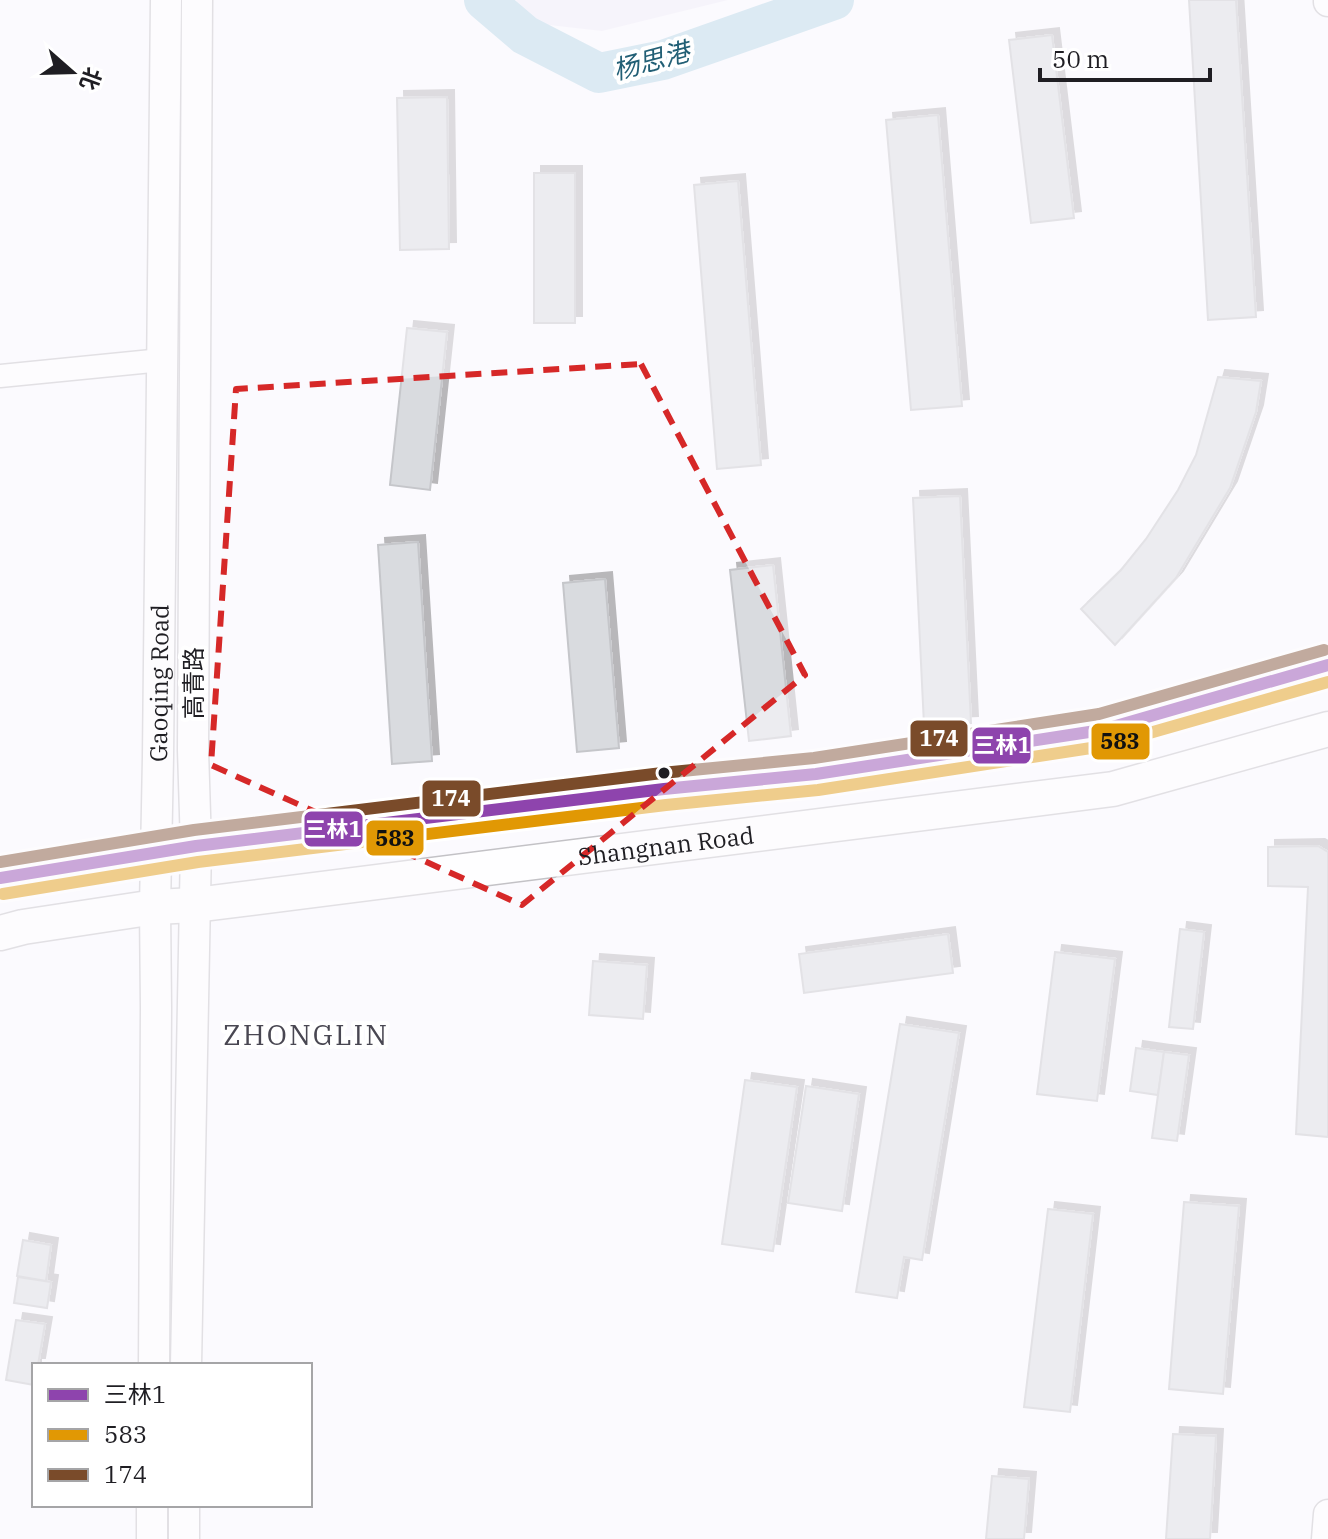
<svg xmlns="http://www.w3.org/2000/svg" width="1328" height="1539" viewBox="0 0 1328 1539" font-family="'IBM Plex Serif','Noto Sans SC',serif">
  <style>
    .built { fill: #f0eef9 }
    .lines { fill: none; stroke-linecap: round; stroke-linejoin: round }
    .river { stroke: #b5d7e7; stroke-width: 40 }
    .building { fill: #d9dbdf; stroke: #c5c6ca; stroke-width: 2; filter: url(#shadow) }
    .minor-casing { stroke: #c3c2c6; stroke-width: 25 }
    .tertiary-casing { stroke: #c3c2c6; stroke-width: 31 }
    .secondary-casing { stroke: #c3c2c6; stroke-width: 33 }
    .primary-casing { stroke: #c3c2c6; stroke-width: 37 }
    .minor { stroke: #fefeff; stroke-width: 22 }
    .tertiary { stroke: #fefeff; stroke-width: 28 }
    .secondary { stroke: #fefeff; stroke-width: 30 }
    .primary { stroke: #fefeff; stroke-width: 34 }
    .bus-1-casing { stroke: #fff; stroke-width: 18 }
    .bus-2-casing { stroke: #fff; stroke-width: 18 }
    .bus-3-casing { stroke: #fff; stroke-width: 18 }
    .bus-1 { stroke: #8e44ad; stroke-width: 12 }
    .bus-2 { stroke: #e19804; stroke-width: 12 }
    .bus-3 { stroke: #7a4b2a; stroke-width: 12 }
    .marked { fill: none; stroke: #d62828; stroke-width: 6; stroke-dasharray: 16 10; stroke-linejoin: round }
    .bus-dot { fill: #1f1e23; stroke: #fff; stroke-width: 3 }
    .labels { text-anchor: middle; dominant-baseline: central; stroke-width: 8; stroke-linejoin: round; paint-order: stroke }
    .street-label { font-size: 24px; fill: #1f1e23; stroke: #fff }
    .water-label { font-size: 26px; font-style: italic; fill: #225f75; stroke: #fff }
    .quarter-label { font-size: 28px; letter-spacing: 2px; fill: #494752; stroke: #fff }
    .line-badge { stroke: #fff; stroke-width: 3 }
    .badge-label { font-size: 22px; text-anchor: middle; font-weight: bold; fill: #fff }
    .pale-badge-label { font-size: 22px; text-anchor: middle; font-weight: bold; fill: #111 }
  </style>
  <defs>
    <filter id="shadow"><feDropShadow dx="7" dy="-7" stdDeviation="0" flood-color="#0004"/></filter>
  </defs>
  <rect width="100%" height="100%" fill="#fbfafe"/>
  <polygon class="built" points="516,0 728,0 602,31 531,23"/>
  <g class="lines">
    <polyline class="river" points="484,0 525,35 599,73 663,60 834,0"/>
  </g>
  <g class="building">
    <polygon points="1189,0 1236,0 1256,317 1208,320"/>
    <polygon points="1052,35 1074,218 1031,223 1009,40"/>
    <polygon points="447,97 449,249 400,250 397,98"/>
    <polygon points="938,115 962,406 911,410 886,120"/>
    <rect x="534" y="173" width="41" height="150"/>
    <polygon points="738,181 761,465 717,469 694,185"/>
    <polygon points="407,328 447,332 430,490 390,485"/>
    <polygon points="1218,377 1261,381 1256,412 1230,488 1176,578 1115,645 1081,609 1121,570 1146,539 1178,490 1196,455"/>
    <polygon points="960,496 971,723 924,725 913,498"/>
    <polygon points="418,542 432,761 392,764 378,545"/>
    <polygon points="773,565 791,736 749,741 730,570"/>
    <polygon points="605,579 619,748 577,752 563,583"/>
    <polygon points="1318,846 1328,852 1328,1137 1296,1134 1308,887 1268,886 1268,847"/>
    <polygon points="1180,929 1204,932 1193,1029 1169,1027"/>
    <polygon points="948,934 953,973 804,993 799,954"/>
    <polygon points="1055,952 1115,959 1097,1101 1037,1094"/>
    <polygon points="593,961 647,965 643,1019 589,1015"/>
    <polygon points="900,1024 959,1033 922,1260 904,1257 897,1298 856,1292"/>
    <polygon points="1136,1048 1164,1052 1158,1095 1130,1091"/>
    <polygon points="1164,1052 1189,1055 1177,1141 1152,1138"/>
    <polygon points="745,1080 797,1087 773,1251 722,1244"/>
    <polygon points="806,1086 859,1094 842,1211 788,1203"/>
    <polygon points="1184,1202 1239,1206 1223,1394 1169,1389"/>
    <polygon points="1048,1209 1093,1214 1070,1412 1024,1407"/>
    <polygon points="23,1240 51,1245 46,1281 17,1276"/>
    <polygon points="18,1277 51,1282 47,1308 14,1303"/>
    <polygon points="16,1320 45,1324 38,1365 34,1365 34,1385 6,1380"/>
    <polygon points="1173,1434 1216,1436 1210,1539 1166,1539"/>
    <polygon points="992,1476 1029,1479 1024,1539 986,1539"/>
  </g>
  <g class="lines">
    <defs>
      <polyline id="minor" points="0,376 162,360"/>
      <g id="tertiary">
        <polyline points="1328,0 1328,2"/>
        <polyline points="1326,1539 1328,1514"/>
      </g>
      <g id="secondary">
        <path id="s1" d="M154,1365L156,1008L155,907L158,757L166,0"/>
        <polyline points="186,1365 196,846 193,750 197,0"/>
        <polyline points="152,1539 152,1505"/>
        <polyline points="184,1539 184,1505"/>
      </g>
      <g id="primary">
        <polyline points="0,878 196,846 664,789 816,774 1102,730 1328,665"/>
        <path id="s2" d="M0,933L23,927L155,907L195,905L1113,789L1328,729"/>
      </g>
    </defs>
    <use href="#minor" class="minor-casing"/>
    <use href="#tertiary" class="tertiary-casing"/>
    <use href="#secondary" class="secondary-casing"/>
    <use href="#primary" class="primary-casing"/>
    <use href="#minor" class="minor"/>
    <use href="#tertiary" class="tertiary"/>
    <use href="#secondary" class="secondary"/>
    <use href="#primary" class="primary"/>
    <defs>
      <polyline id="bus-1" points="0,878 196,846 664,789 816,774 1102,730 1328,665"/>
      <polyline id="bus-2" points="3,894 198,862 666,805 818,790 1104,746 1328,682"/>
      <polyline id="bus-3" points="0,862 194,830 662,773 814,758 1099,714 1324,650"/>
    </defs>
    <use href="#bus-1" class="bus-1-casing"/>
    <use href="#bus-2" class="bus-2-casing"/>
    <use href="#bus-3" class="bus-3-casing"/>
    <use href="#bus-1" class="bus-1"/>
    <use href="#bus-2" class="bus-2"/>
    <use href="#bus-3" class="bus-3"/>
  </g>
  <path d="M0 0H1328V1539H0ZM641,364L805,675L522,905L211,765L236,389Z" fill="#fbfafe" fill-opacity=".55" fill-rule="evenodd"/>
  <path class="marked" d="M641,364L805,675L522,905L211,765L236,389Z"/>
  <circle class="bus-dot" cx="664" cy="773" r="7"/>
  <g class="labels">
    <g class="street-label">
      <text stroke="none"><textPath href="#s1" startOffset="682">Gaoqing Road</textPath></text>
      <text transform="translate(193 683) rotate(-90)">高青路</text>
      <text stroke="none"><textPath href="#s2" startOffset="672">Shangnan Road</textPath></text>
    </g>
    <g class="water-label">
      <text transform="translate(651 60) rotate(-15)">杨思港</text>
    </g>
    <g class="quarter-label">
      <text x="306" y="1034">ZHONGLIN</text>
    </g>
  </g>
  <g class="line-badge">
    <rect x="909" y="719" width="60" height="39" rx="8" fill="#7a4b2a"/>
    <rect x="1090" y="722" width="61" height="39" rx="8" fill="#e19804"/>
    <rect x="971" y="726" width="61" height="39" rx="8" fill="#8e44ad"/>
    <rect x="421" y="779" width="61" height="39" rx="8" fill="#7a4b2a"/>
    <rect x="303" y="810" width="61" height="38" rx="8" fill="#8e44ad"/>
    <rect x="365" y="819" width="60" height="38" rx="8" fill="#e19804"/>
  </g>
  <g class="badge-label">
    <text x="939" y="746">174</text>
    <text x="1002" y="753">三林1</text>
    <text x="451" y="806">174</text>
    <text x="333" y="837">三林1</text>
  </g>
  <g class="pale-badge-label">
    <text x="1120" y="749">583</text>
    <text x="395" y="846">583</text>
  </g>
  <rect x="32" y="1363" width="280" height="144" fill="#ffffff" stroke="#a5a5a7" stroke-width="2"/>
  <rect x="48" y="1389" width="40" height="12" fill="#8e44ad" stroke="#a5a5a7" stroke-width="2"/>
  <text x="104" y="1403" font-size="24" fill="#1f1e23">三林1</text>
  <rect x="48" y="1429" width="40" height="12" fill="#e19804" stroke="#a5a5a7" stroke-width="2"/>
  <text x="104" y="1443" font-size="24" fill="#1f1e23">583</text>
  <rect x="48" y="1469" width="40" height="12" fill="#7a4b2a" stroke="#a5a5a7" stroke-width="2"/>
  <text x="104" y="1483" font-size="24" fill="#1f1e23">174</text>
  <g transform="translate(72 72) rotate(110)" stroke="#ffffff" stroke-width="6" paint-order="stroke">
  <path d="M0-6L14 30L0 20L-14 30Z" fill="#1f1e23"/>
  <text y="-12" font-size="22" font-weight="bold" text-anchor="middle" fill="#1f1e23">北</text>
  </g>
  <path d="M1040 68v12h170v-12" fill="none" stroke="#1f1e23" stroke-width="4"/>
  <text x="1052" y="68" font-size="24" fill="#1f1e23" stroke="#ffffff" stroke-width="6" paint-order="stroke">50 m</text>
</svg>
